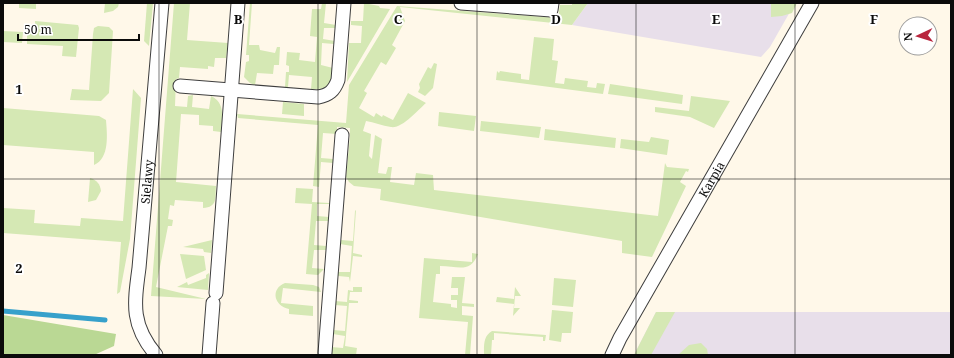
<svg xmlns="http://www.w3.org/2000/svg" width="954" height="358" viewBox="0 0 954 358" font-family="'Noto Serif',serif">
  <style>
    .industrial { fill: #e8dfea }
    .green { fill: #d5e8b4 }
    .forest { fill: #bad894 }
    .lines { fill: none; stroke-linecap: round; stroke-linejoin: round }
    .stream { stroke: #37a1cb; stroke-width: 5 }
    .minor-casing { stroke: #3e3e3e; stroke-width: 15 }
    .minor { stroke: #fff; stroke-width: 13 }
    .grid { fill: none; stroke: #0b0b0b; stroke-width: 1; stroke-opacity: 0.55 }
    .labels { text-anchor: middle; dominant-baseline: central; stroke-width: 4; stroke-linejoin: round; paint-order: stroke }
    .street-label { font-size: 12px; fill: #0b0b0b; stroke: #fff }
    .grid-label { font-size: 13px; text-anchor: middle; font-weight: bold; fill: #0b0b0b; stroke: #fff; stroke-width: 4; stroke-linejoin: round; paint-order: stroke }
  </style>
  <rect width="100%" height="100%" fill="#fff8e9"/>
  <g class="industrial">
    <polygon points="588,3 795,3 770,47 761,57 572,25"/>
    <polygon points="656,312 951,312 951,355 634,355"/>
  </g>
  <g class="green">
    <polygon points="19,3 36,3 36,9 19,8"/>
    <polygon points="105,3 119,3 118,7 113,11 104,13"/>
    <polygon points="147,3 153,3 149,46 144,41"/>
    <path d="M174,3H190L187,40L228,43L226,58H215L214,67L208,66V69L180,67L179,78L176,79L175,106L187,107L188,96L193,95L192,107L209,109L211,96C226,103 222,119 221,132L213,131V126L199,125V115L181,114L176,182L216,186C215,198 218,207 203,208V202L175,200L174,206L170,205L168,219L173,220L172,226H168L156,287L206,299L151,296Z"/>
    <polygon points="250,3 252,3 249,45 259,45 260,50 275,53 277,47 280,47 279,65 274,65 273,74 257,73 255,85 250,83 244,77 246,62 249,61 249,55 246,55"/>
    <path d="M322,3H326L324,23L336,25L335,28H324L323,39L335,41L334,44L322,43L321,65L333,68C331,84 330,90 311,89L312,77L289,75L288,87H285L286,72H289V66L286,65L287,52L300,53L299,60L315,62L317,37L310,36L312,9H321Z"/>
    <polygon points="364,3 379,6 380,8 390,9 347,82 349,43 361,43 362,26 351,25 351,21 363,21"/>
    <path d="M572,3H588L572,25L400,7L405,21L392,45L396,48L386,65L381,62L364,91L367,93L359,108L374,117L376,113L382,117L383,115L393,120L408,93L426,103C418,110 402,129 391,127C382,126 374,122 366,121L363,131L371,134L369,156L372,159L375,135L382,139L378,173L386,174L388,167H392L390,182L414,185L416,173L433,175L434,190L658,216L665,163L667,167L689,169L688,172L686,171L680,182L686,186L652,257L622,253V241L380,200L381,189L354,186L349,182L346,177L350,137V128L337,127V134L323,133L321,158L333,159V163L321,162L319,187L313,186L318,125L238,118L237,114L346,123L349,85L397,6L558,18L560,5H572Z"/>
    <polygon points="771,3 797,3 792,13 782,16 771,17"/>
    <polygon points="35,21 78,25 79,28 76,57 62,56 63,46 27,44 27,33 35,33"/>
    <polygon points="98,26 109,27 113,31 109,93 101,101 70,100 72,89 89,90 93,34 94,28"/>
    <polygon points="3,31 23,32 22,43 3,42"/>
    <polygon points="534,37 554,39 552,60 558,61 555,83 564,84 565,78 588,81 587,87 596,88 597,83 605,84 603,94 496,80 497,71 499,73 500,71 521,74 521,79 529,80"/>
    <polygon points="434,63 437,64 433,88 425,96 418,92 420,88 419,84 428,67 431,69"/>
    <polygon points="610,84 683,95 682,104 608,94"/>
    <polygon points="133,89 141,98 130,239 120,292 117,294 121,242 3,233 3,208 35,210 34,223 80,226 81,218 123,221"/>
    <polygon points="691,96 730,101 714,128 690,117 655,112 655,107 689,111"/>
    <polygon points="283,102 304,104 304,116 282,114"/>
    <path d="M3,108L99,116L106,120C107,134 110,158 94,165V152L3,145Z"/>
    <polygon points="439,112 476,116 474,131 438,126"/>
    <polygon points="481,121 541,127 539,138 480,131"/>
    <polygon points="545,129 616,138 615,148 544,140"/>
    <polygon points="651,137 669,140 667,155 620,148 621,139 649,142"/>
    <path d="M90,178C97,180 100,184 101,191L96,200L88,202Z"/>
    <polygon points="296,188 313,189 312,202 329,203 329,204 317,204 317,216 329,217 328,221 316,221 314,245 326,246 326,250 314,250 312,268 324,269 318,275 306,274 312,204 295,203"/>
    <polygon points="356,210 353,253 362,255 362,257 353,256 350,282 349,277 338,276 338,272 350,272 352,246 340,244 341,240 353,241 355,211"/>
    <polygon points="212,240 211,253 204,252 203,249 183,247"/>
    <path d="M472,253L478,254C470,274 458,266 440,266V274H436L433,302L451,304V307L457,308V300H451V295H458V288H451L452,277H465L462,303L474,304V307L462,306V315L473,316L470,355H465L468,322L419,318L424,258L472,262Z"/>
    <polygon points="180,254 204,256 206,270 186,279"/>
    <polygon points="209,273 208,290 177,287 187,282 188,285 206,278 206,275"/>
    <polygon points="554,278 576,280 573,307 552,305"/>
    <path d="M285,283L313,285L319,287L321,292L283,288L281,303L313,306V316L289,314V309C274,306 270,289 285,283Z"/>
    <polygon points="353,287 362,287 362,292 350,292 349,300 358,301 358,303 349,303 345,346 357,348 356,355 332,355 331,347 343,348 345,336 333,334 333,330 345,331 347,306 335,305 335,301 347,302 348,290 353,291"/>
    <polygon points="515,287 521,296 515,296 514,308 520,308 513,316 514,304 496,302 497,297 514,299"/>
    <polygon points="552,310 573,312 571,333 562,333 561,342 549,340"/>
    <polygon points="656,312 675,312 651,355 634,355"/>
    <path d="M492,331L546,335L545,341H543V337L494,333V340H492L491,355H484C484,346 483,336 492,331Z"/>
    <polygon points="701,343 707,349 708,355 679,354 689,345"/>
  </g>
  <polygon class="forest" points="3,315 116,334 114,346 94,355 3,355"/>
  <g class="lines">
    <polyline class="stream" points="3,311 105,320"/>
    <defs>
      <g id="minor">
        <polyline points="461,3 551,10 552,3"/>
        <path d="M180,86L318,97C329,95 334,91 338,80L344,3"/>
        <polyline points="216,293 238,3"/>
        <polyline points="325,353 342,135"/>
        <path id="s1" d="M156,355C131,325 134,305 139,268L162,3"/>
        <polyline points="209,355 213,303"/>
        <path id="s2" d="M612,355L620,338L812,3"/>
      </g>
    </defs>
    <use href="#minor" class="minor-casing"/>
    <use href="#minor" class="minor"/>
  </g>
  <path class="grid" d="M159,3V355M318,3V355M477,3V355M636,3V355M795,3V355M3,179H951"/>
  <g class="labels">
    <g class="street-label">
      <text stroke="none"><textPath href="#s2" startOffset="202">Karpia</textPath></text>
      <text stroke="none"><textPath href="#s1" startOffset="179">Sielawy</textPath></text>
    </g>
  </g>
  <g class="grid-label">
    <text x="238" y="24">B</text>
    <text x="398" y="24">C</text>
    <text x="556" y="24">D</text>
    <text x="716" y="24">E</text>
    <text x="874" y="24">F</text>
    <text x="19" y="94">1</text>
    <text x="19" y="273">2</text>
  </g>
  <rect width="954" height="358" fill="none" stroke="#0b0b0b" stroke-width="8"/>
  <g transform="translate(918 36) rotate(266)"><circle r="19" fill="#ffffff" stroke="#9d9d9d"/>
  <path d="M0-3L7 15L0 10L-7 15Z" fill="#b9253d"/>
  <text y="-6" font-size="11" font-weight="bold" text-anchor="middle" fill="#0b0b0b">N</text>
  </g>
  <path d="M18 34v6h121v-6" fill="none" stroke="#0b0b0b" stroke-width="2"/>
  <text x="24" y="34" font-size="12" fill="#0b0b0b" stroke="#ffffff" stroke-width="3" paint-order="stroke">50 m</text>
</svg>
